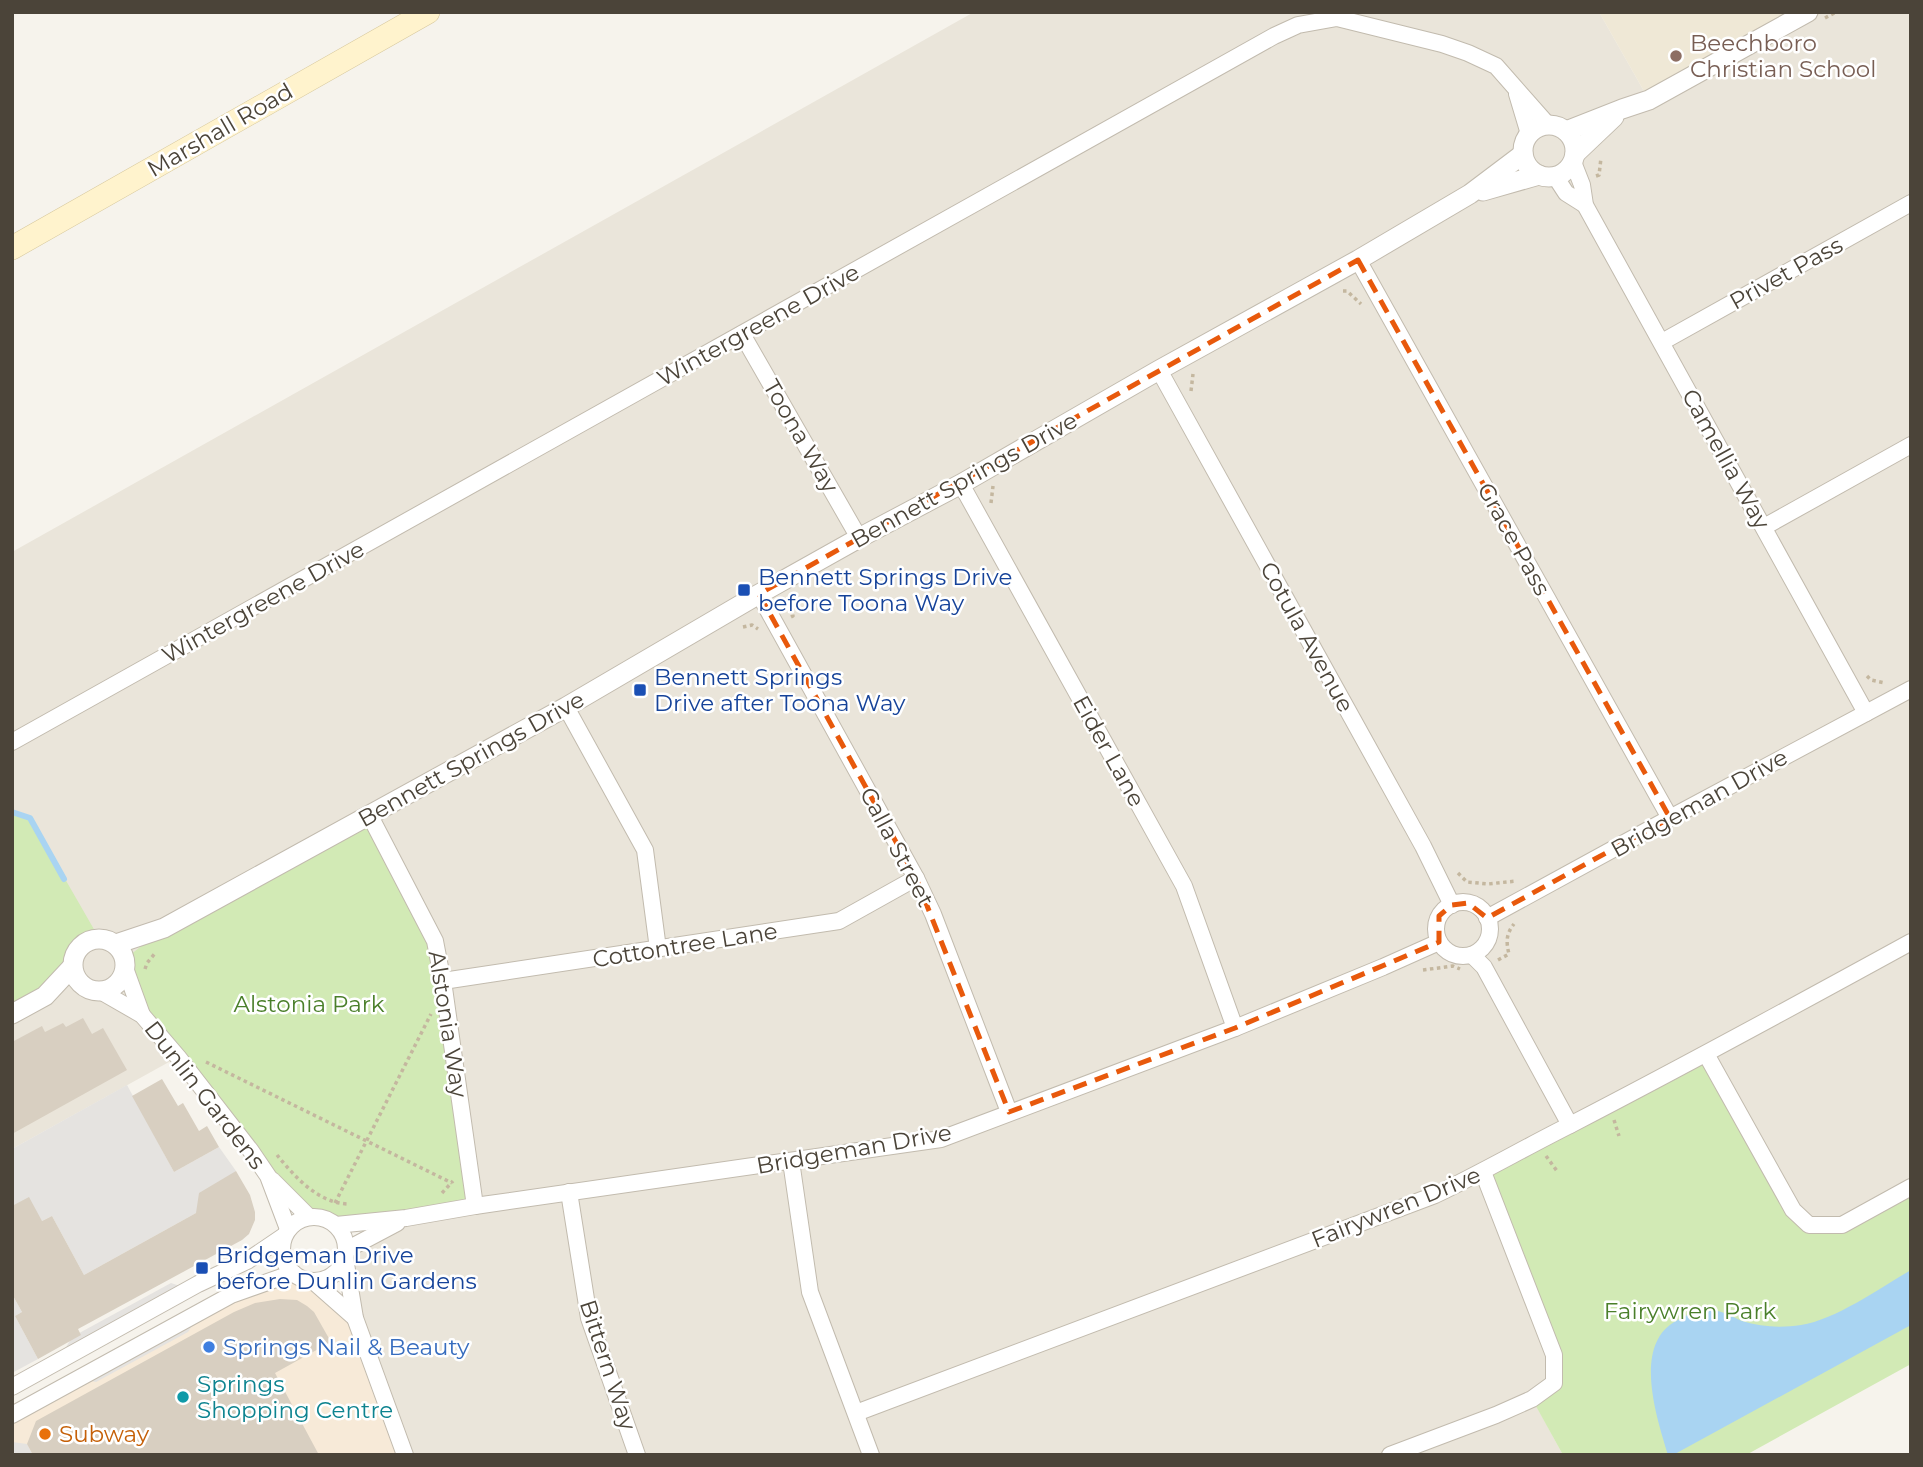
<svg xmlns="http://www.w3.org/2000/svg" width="1923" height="1467" viewBox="0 0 1923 1467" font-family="Montserrat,sans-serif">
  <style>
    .residential { fill: #eae5da }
    .commercial { fill: #f7ead8 }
    .education { fill: #efe8d6 }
    .green { fill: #d2eab5 }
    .parking { fill: #e5e3e0 }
    .water { fill: #a9d4f2 }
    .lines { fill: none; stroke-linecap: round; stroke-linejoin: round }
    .stream { stroke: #a9d4f2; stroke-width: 6 }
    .building { fill: #d8cfc1 }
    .minor-casing { stroke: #c2bbae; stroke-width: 18 }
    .tertiary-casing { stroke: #c2bbae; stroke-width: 21 }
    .secondary-casing { stroke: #d6c79b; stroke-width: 24 }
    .path { stroke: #c4b79f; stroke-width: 3.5; stroke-dasharray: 3.5 3.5; stroke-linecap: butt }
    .minor { stroke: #fff; stroke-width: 16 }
    .tertiary { stroke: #fff; stroke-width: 19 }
    .secondary { stroke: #fff3cd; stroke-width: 23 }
    .marked { fill: none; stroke: #e8590c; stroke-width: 5; stroke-dasharray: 14 9; stroke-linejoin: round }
    .education-dot { fill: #8d6e63; stroke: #fff; stroke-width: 2.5 }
    .transit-dot { fill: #1a4fb4; stroke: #fff; stroke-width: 2.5 }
    .shop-dot { fill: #3f7fe0; stroke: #fff; stroke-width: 2.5 }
    .culture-dot { fill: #0f9aa8; stroke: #fff; stroke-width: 2.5 }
    .food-dot { fill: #e8710a; stroke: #fff; stroke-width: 2.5 }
    .labels { text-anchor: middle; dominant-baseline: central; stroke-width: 5; stroke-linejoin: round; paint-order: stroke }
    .education-label { font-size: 23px; fill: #785e54; stroke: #fff; text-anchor: start }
    .street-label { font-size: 23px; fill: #4b4439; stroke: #fff }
    .transit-label { font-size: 23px; fill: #164399; stroke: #fff; text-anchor: start }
    .park-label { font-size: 23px; fill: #4a7f2a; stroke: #fff }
    .shop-label { font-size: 23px; fill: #366cbe; stroke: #fff; text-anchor: start }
    .culture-label { font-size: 23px; fill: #0d838f; stroke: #fff; text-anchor: start }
    .food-label { font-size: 23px; fill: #c56008; stroke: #fff; text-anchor: start }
  </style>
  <rect width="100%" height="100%" fill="#f6f3ec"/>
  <polygon class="residential" points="974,12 1599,12 1649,100 1808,12 1911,12 1911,1187 1554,1355 1554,1383 1533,1400 1563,1455 405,1455 345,1258 406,1218 178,1057 12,1149 12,552"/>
  <polygon class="commercial" points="293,1273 302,1279 313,1281 355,1318 405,1455 12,1455 12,1415 231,1295"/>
  <polygon class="education" points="1599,12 1808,12 1649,100"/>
  <g class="green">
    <path d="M12,812L30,818L99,938C86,940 79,946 73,958L12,1014Z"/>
    <polygon points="370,816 435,941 475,1206 336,1225 327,1219 309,1217 142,1015 125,968 125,959 164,928"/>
    <polygon points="1706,1054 1809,1225 1842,1225 1911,1187 1911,1364 1746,1455 1563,1455 1532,1399 1554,1383 1553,1355 1483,1172"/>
  </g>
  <g class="parking">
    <polygon points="127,1085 174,1172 219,1147 236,1171 196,1213 84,1275 52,1216 42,1221 12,1206 12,1149"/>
    <polygon points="171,1283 180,1286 65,1349 72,1337"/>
    <polygon points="12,1294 22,1312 15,1316 38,1359 12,1373"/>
    <polygon points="197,1318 188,1332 96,1382 87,1380"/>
    <polygon points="12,1442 27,1444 33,1455 12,1455"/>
  </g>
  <path class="water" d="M1911,1270V1325L1673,1455H1668C1657,1418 1632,1345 1676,1321C1688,1314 1698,1310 1712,1310C1722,1311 1733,1317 1742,1321C1761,1327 1781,1328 1801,1325C1835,1320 1880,1288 1911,1270Z"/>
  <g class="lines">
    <polyline class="stream" points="12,812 30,818 64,879"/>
  </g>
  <g class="building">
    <polygon points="83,1018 92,1034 103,1028 127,1070 12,1134 12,1042 42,1026 45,1032 63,1023 66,1027"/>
    <polygon points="162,1079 178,1106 183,1103 199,1131 207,1126 219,1147 174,1172 132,1096"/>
    <polygon points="236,1171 250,1195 255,1212 255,1220 249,1234 242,1240 78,1329 81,1335 38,1359 15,1316 22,1312 12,1294 12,1206 29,1197 42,1221 52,1216 84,1275 196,1213 199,1193"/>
    <polygon points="280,1299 297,1300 307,1306 314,1312 331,1342 275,1373 319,1455 33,1455 27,1444 36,1421 234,1312 255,1303"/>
  </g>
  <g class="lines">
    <defs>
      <g id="minor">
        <polyline points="1517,94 1529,134"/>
        <polyline points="1573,162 1582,185 1585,205 1866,713"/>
        <polyline points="1555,176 1566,193 1585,205"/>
        <polyline points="1358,260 1670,818"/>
        <polyline points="742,334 859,538"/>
        <polyline points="1662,342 1911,203"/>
        <polyline points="1159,370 1423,846 1452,905"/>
        <polyline points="961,484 1184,886 1235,1028"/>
        <polyline points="1764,527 1911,445"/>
        <polyline points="759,594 916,878 933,914 1009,1112"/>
        <polyline points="566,707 645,850 658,949"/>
        <polyline points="12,742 1274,36 1298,25 1337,18 1442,44 1468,53 1496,66 1548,125"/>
        <polyline points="370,816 435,941 444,988 475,1206"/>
        <circle cx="1463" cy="929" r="27"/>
        <polyline points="1487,918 1670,818 1911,689"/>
        <polyline points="1472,955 1484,967 1570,1125"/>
        <polyline points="125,968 142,1015"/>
        <polyline points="443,981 839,921 916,878"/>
        <polyline points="102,992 142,1015 178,1057 251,1151 268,1176 288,1229"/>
        <polyline points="1706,1054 1793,1210 1809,1225 1842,1225 1911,1187"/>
        <polyline points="791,1161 810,1292 871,1455"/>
        <polyline points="272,1180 309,1217"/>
        <polyline points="569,1192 589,1318 637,1455"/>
        <circle cx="314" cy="1249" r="32"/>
        <polyline points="336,1225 406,1218 475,1206 941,1139 1235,1028 1383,967 1439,942"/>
        <polyline points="346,1250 397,1223"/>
        <polyline points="345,1258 355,1318 405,1455"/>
        <polyline points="313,1281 355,1318"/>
        <polyline points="12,1387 198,1284 247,1261 284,1236"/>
        <path d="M856,1413L1435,1195C1481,1173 1526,1147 1572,1124C1686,1065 1798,1004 1911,942"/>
        <polyline points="12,1415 231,1295 293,1273"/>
        <polyline points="1390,1455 1496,1415 1532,1399 1554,1383 1554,1355 1483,1172"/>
      </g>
      <g id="tertiary">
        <circle cx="1549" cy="151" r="26"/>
        <polyline points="1566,131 1622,109 1649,100 1808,12"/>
        <polyline points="1575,154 1614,117"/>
        <polyline points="1483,191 1539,175"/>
        <circle cx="99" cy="965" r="26"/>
        <polyline points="116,944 164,928 566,707 759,594 859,538 961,484 1159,370 1358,260 1470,194 1523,154"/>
        <polyline points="12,1014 45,996 72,967"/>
      </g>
      <polyline id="secondary" points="12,248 428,12"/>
    </defs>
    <use href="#minor" class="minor-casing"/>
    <use href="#tertiary" class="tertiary-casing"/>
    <use href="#secondary" class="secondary-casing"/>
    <g class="path">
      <polyline points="1825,18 1836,12"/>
      <polyline points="1596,176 1599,175 1601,158"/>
      <polyline points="1343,291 1347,291 1361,304"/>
      <polyline points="1191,391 1193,374"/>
      <polyline points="991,503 993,486"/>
      <polyline points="791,617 793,616 790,605 795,596"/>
      <polyline points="743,627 752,625 758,629"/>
      <polyline points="1867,676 1871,680 1885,683"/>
      <polyline points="1458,873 1467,882 1488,884 1516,881"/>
      <path d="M1498,960L1509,954C1506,942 1506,934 1514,924"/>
      <polyline points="145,969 147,963 156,952"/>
      <polyline points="1423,970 1453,966 1460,969"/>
      <polyline points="206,1062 452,1183"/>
      <polyline points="1614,1120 1619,1136"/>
      <path d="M277,1155C295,1177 318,1203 348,1204"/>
      <polyline points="1546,1156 1557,1171"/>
      <polyline points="442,1193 453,1181"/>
      <polyline points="335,1203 431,1014"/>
    </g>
    <use href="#minor" class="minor"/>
    <use href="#tertiary" class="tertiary"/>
    <use href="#secondary" class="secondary"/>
  </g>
  <path class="marked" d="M1358,260L1670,818L1487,918L1468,903L1452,905L1439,916V942L1235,1028L1009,1112L916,878L759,594Z"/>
  <circle class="education-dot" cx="1676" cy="56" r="7"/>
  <g class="transit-dot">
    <rect x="737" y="583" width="14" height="14" rx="3.5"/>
    <rect x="633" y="683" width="14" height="14" rx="3.5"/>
    <rect x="195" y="1261" width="14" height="14" rx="3.5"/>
  </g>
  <circle class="shop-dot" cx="209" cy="1347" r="7"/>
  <circle class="culture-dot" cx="183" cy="1397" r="7"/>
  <circle class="food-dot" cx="45" cy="1434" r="7"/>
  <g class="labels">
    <g class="education-label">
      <text x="1690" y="43">Beechboro<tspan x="1690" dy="26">Christian School</tspan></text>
    </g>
    <g class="street-label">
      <text transform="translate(220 130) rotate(-30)">Marshall Road</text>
      <text transform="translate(1786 273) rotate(-29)">Privet Pass</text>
      <text transform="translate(758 325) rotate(-29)">Wintergreene Drive</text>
      <text transform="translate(801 436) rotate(60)">Toona Way</text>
      <text transform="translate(1726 459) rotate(61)">Camellia Way</text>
      <text transform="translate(964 480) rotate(-29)">Bennett Springs Drive</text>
      <text transform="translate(1514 539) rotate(61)">Grace Pass</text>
      <text transform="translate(263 602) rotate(-29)">Wintergreene Drive</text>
      <text transform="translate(1307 637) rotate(61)">Cotula Avenue</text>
      <text transform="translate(1109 751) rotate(61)">Eider Lane</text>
      <text transform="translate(471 759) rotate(-29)">Bennett Springs Drive</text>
      <text transform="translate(1699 803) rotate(-29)">Bridgeman Drive</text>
      <text transform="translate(897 847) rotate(62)">Calla Street</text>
      <text transform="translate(685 945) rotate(-9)">Cottontree Lane</text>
      <text transform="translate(448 1024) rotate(81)">Alstonia Way</text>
      <text transform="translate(205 1095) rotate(52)">Dunlin Gardens</text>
      <text transform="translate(854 1149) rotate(-10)">Bridgeman Drive</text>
      <text transform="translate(1396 1207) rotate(-22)">Fairywren Drive</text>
      <text transform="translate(608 1365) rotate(72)">Bittern Way</text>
    </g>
    <g class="transit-label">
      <text x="758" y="577">Bennett Springs Drive<tspan x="758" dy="26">before Toona Way</tspan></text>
      <text x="654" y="677">Bennett Springs<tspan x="654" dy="26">Drive after Toona Way</tspan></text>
      <text x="216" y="1255">Bridgeman Drive<tspan x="216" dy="26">before Dunlin Gardens</tspan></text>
    </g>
    <g class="park-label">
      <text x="309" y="1004">Alstonia Park</text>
      <text x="1690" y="1311">Fairywren Park</text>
    </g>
    <g class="shop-label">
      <text x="223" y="1347">Springs Nail &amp; Beauty</text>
    </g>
    <g class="culture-label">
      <text x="197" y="1384">Springs<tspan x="197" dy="26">Shopping Centre</tspan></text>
    </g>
    <g class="food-label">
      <text x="59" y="1434">Subway</text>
    </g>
  </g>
  <rect width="1923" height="1467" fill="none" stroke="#4b4439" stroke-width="28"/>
</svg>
